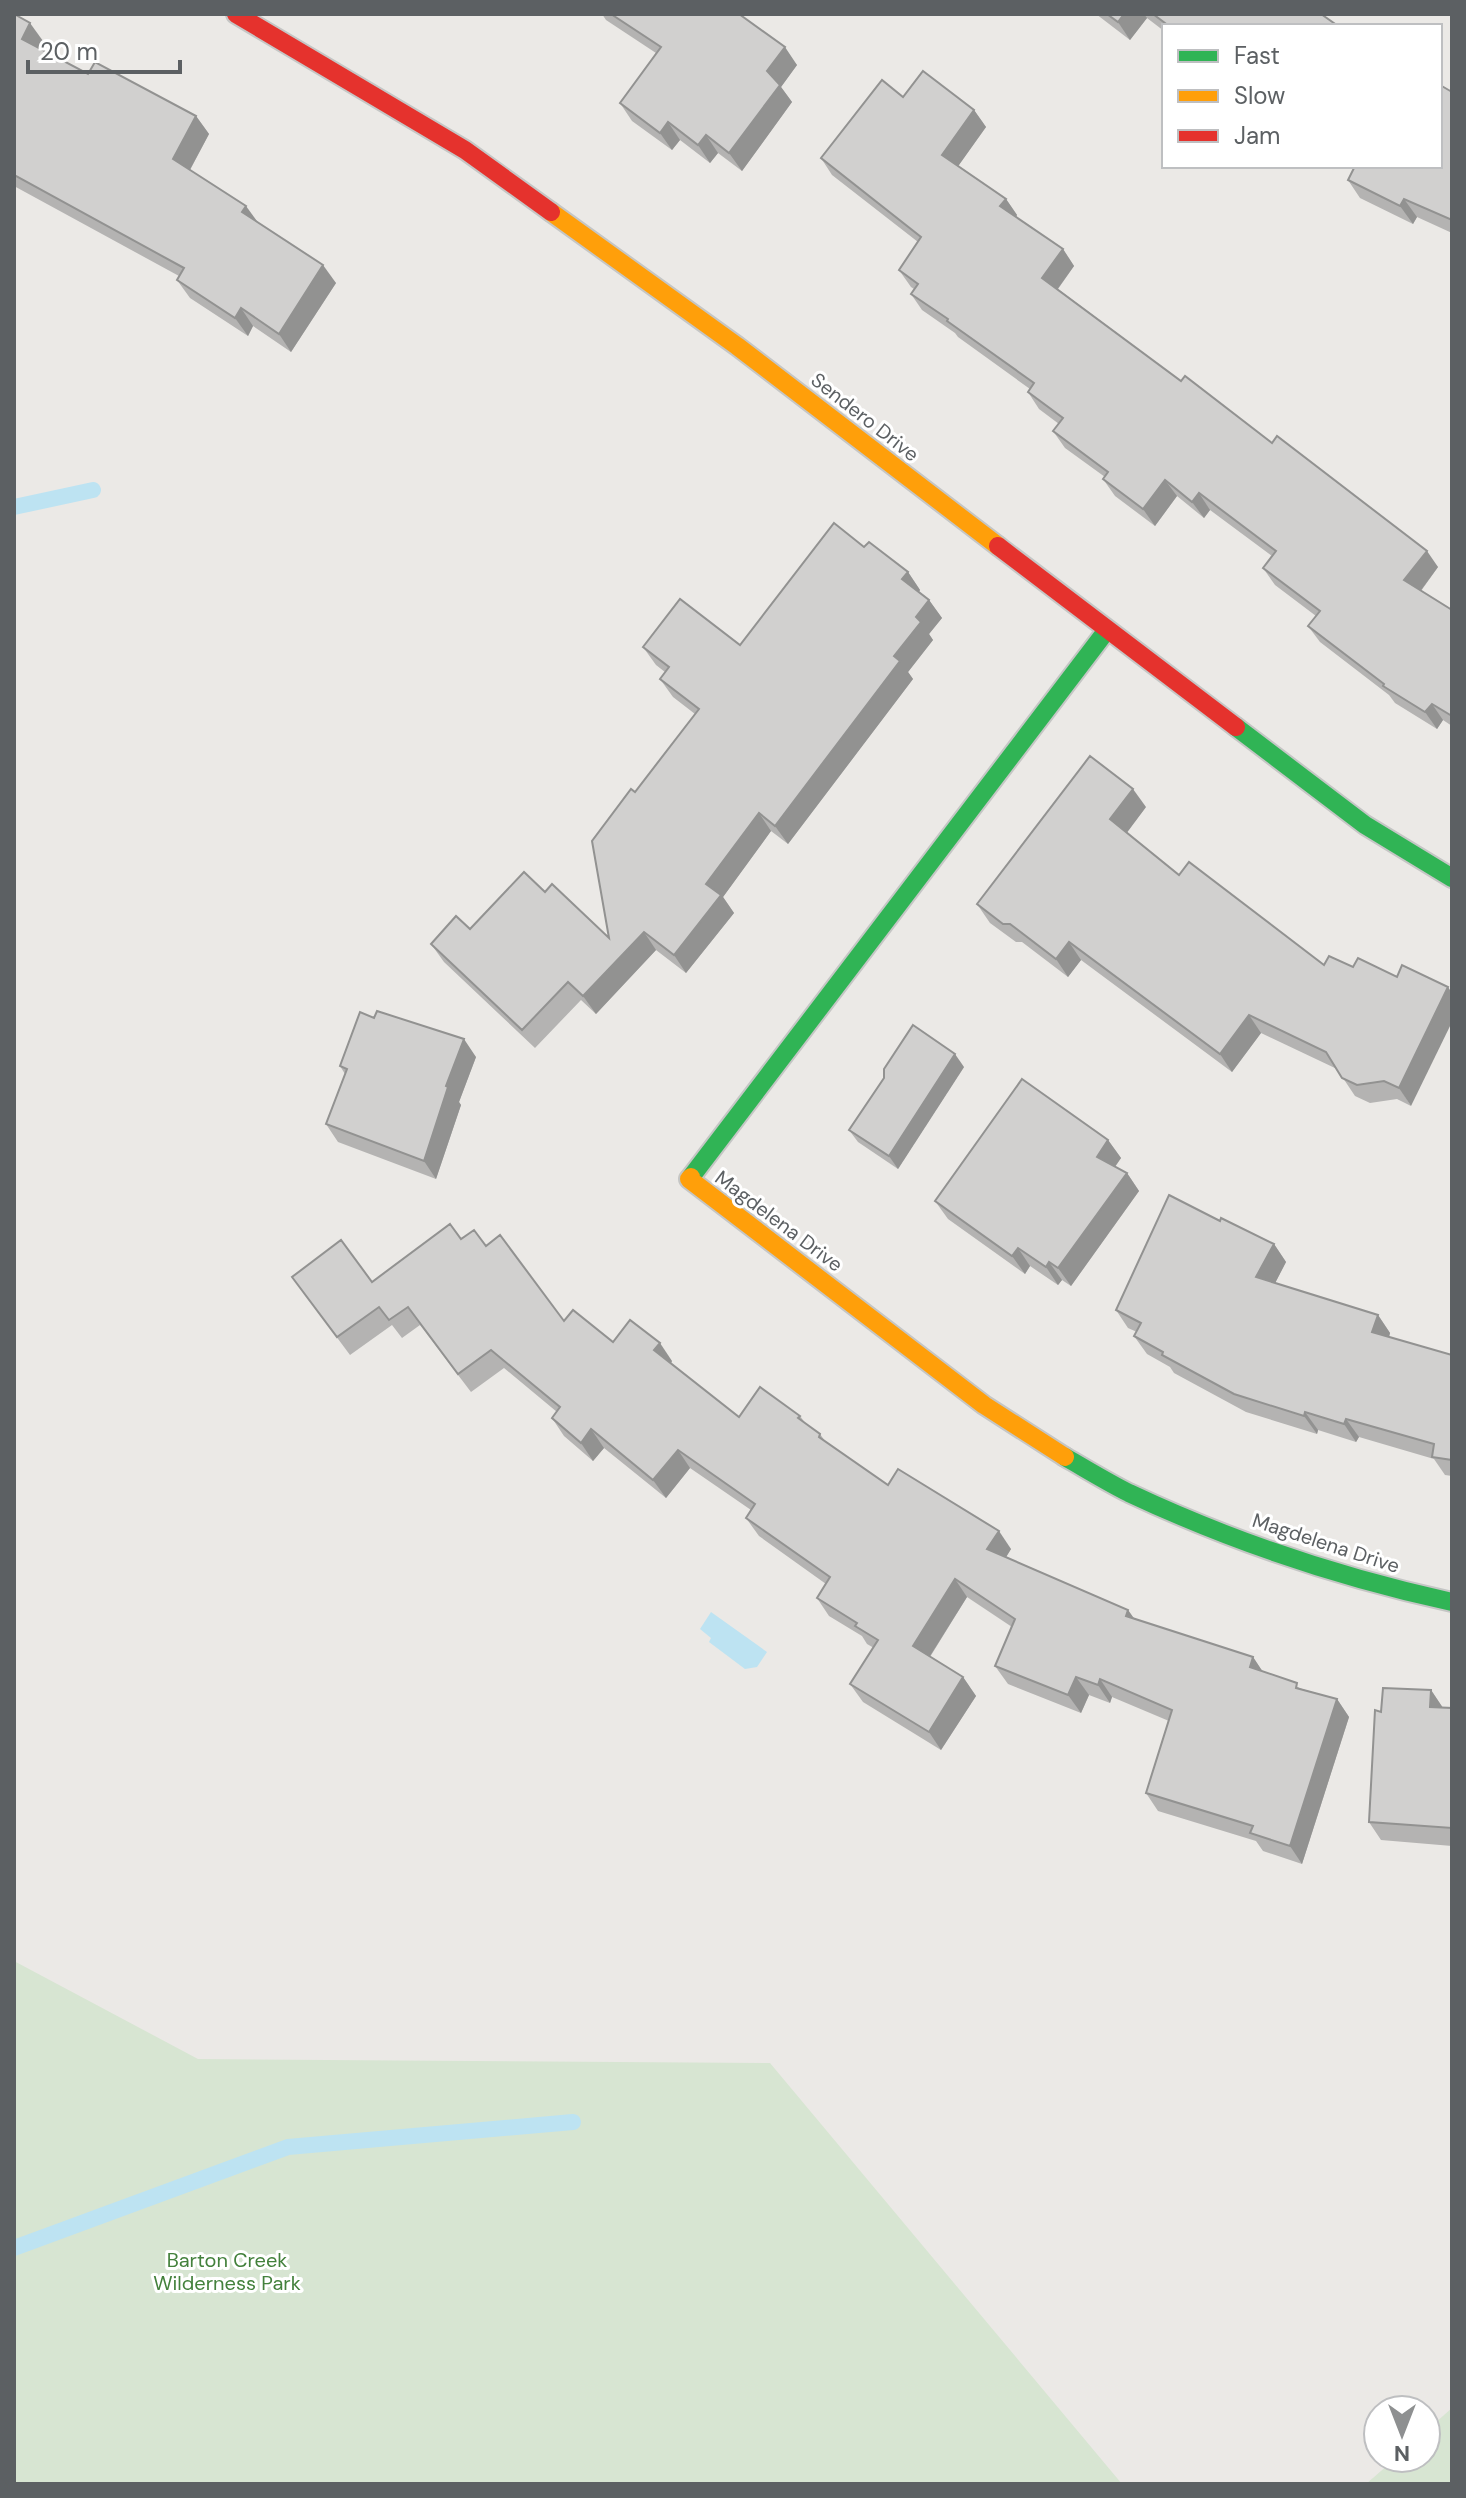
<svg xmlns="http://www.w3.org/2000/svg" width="1466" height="2498" viewBox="0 0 1466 2498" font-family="'DM Sans',sans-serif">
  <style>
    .green { fill: #d7e5d2 }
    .water { fill: #bde3f2 }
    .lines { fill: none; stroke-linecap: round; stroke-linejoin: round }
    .stream { stroke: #bde3f2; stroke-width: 16 }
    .fast-casing { stroke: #c5c6c5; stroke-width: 22 }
    .slow-casing { stroke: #c5c6c5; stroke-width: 22 }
    .jam-casing { stroke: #c5c6c5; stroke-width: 22 }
    .fast { stroke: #30b455; stroke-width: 18 }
    .slow { stroke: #ff9f0a; stroke-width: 18 }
    .jam { stroke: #e5322d; stroke-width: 18 }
    .wall { fill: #b4b3b2 }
    .shaded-wall { fill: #929291 }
    .building { fill: #d1d0cf; stroke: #929291; stroke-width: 2 }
    .labels { text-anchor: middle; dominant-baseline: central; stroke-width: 6; stroke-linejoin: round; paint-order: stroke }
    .street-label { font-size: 20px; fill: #5c6063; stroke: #fff }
    .park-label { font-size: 20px; fill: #43813c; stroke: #fff }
  </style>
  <rect width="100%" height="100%" fill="#ebe9e6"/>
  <g class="green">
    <polygon points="14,1961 198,2059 770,2063 1122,2484 14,2484"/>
    <polygon points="1452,2408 1452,2484 1366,2484 1396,2458 1426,2458 1426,2431"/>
  </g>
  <polygon class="water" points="711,1612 767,1652 757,1667 745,1669 709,1642 711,1638 700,1629"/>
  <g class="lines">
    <g class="stream">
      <polyline points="14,507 93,490"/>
      <polyline points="14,2248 288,2147 573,2122"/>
    </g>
    <defs>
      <g id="fast">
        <polyline points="1236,727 1365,825 1452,878"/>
        <polyline points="691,1177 1107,630"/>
        <path d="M1065,1457C1086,1469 1107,1482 1129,1493C1231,1541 1342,1578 1452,1602"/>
      </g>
      <g id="slow">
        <polyline points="551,212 737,346 998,546"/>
        <polyline points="691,1177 689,1179 984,1405 1065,1457"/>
      </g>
      <g id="jam">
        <polyline points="236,14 465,150 551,212"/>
        <polyline points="998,546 1236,727"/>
      </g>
    </defs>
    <use href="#fast" class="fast-casing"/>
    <use href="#slow" class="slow-casing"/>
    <use href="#jam" class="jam-casing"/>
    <use href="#fast" class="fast"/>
    <use href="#slow" class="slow"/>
    <use href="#jam" class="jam"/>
  </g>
  <g class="wall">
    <polygon points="14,14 43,41 39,48 88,74 196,116 209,134 190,170 336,283 291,352 253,326 248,336 190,298 177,280 179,276 14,186"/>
    <polygon points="602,14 739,14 797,65 781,87 792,102 742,171 718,153 710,163 680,140 672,150 632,121 620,103 656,53 606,20"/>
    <polygon points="1096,14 1321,14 1338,26 1164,26 1164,31 1147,18 1130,40"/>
    <polygon points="1452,92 1452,233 1417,217 1413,224 1360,198 1348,180"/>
    <polygon points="903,97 974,110 986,127 958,166 1006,199 1017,215 1016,217 1063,249 1074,266 1058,289 1181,381 1272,443 1438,567 1421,591 1452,610 1452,726 1443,720 1437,729 1395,703 1389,695 1320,642 1308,626 1316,616 1275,585 1263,568 1272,556 1210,510 1204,518 1177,496 1155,526 1115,496 1103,479 1105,477 1065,448 1053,431 1059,424 1039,409 1028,392 1030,389 958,337 955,333 922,310 911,294 914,289 911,287 899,270 918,242 832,175 821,158"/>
    <polygon points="864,547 908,572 920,590 919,592 929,600 942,618 929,634 933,640 908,672 913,679 788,844 771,831 723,897 734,913 686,973 656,950 596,1014 581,1000 535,1048 444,962 431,944 470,929 545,892 609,938 635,792 695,714 673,697 660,679 665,672 656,665 643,647 740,645"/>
    <polygon points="1146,807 1126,833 1179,875 1324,965 1411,1106 1397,1099 1370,1103 1355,1096 1337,1069 1261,1033 1232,1072 1081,960 1068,977 1022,942 1016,942 990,923 977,904"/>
    <polygon points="374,1018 476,1057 459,1102 461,1105 436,1179 338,1142 326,1124 345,1074 340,1066"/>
    <polygon points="964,1067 898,1169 858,1142 849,1130 884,1078"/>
    <polygon points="1108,1140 1121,1158 1115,1167 1127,1173 1139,1191 1071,1286 1062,1280 1058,1285 1030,1266 1025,1274 948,1219 935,1201"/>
    <polygon points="1220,1221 1274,1244 1286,1262 1275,1283 1378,1315 1390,1333 1389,1337 1452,1355 1452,1476 1445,1475 1434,1459 1359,1437 1356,1442 1318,1430 1317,1434 1246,1412 1174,1373 1170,1367 1147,1354 1134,1336 1137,1332 1128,1328 1116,1310"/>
    <polygon points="461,1239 486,1246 564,1321 613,1342 672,1361 671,1364 739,1417 800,1416 806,1424 820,1434 825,1441 888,1485 1011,1549 1006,1557 1128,1610 1134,1619 1253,1657 1262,1671 1302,1689 1337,1699 1349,1717 1302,1864 1263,1851 1256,1841 1158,1811 1146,1793 1169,1721 1112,1697 1110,1703 1089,1695 1081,1713 1008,1684 995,1666 1012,1627 967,1597 930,1657 963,1677 976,1696 941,1750 863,1702 850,1684 874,1648 867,1644 862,1636 829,1616 817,1598 826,1584 759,1536 746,1518 751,1510 690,1468 666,1498 604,1448 593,1461 564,1436 552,1418 557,1412 504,1368 471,1392 420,1325 402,1338 392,1325 350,1355 292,1277 372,1282"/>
    <polygon points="1431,1690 1443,1708 1452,1708 1452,1846 1381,1840 1369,1822 1381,1712"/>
  </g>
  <g class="shaded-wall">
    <polygon points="1124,14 1144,14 1147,18 1130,40 1118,22"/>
    <polygon points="30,23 43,41 34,57 22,39"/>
    <polygon points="785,47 797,65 781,87 792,102 742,171 729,153 767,71"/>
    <polygon points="974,110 986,127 954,172 942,155"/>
    <polygon points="196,116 209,134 186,177 173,159"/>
    <polygon points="668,122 680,140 672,150 660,133"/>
    <polygon points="706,135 718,153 710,163 698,145"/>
    <polygon points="1006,199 1017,215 1011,223 1000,206"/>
    <polygon points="1404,199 1417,217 1413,224 1400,206"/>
    <polygon points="246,206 259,224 242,212"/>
    <polygon points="1063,249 1074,266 1054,294 1042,278"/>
    <polygon points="323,265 336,283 291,352 279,334"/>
    <polygon points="241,308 253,326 248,336 235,318"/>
    <polygon points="1165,480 1177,496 1155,526 1143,509"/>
    <polygon points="1199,493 1210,510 1204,518 1192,502"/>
    <polygon points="1427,551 1438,567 1416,597 1404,580"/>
    <polygon points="908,572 920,590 915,597 902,579"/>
    <polygon points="929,600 942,618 929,634 933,640 908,672 913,679 788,844 775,826 894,656 916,617"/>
    <polygon points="1432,704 1443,720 1437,729 1425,712"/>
    <polygon points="1133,789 1146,807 1123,838 1110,819"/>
    <polygon points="759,813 771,831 723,897 734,913 686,973 674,955 706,884"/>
    <polygon points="644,932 656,950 596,1014 583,996"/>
    <polygon points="1069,942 1081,960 1068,977 1056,959"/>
    <polygon points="1448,987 1452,993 1452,1022 1411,1106 1399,1088"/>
    <polygon points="1249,1015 1261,1033 1232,1072 1220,1054"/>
    <polygon points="464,1039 476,1057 459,1102 461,1105 436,1179 424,1161 446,1086"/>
    <polygon points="955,1054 964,1067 898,1169 889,1156"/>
    <polygon points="1108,1140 1121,1158 1109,1175 1097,1157"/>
    <polygon points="1127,1173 1139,1191 1071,1286 1058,1268"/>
    <polygon points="1274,1244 1286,1262 1269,1295 1256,1277"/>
    <polygon points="1018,1248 1030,1266 1025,1274 1012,1256"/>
    <polygon points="1049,1262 1062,1280 1058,1285 1046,1267"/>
    <polygon points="1378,1315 1390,1333 1385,1350 1372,1332"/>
    <polygon points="660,1343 672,1361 667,1368 654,1350"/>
    <polygon points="1305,1412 1318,1430 1317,1434 1304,1416"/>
    <polygon points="1346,1419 1359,1437 1356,1442 1344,1424"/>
    <polygon points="591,1429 604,1448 593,1461 581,1443"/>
    <polygon points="678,1450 690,1468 666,1498 653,1480"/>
    <polygon points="999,1531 1011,1549 1000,1567 987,1549"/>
    <polygon points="955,1579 967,1597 925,1664 913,1646"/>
    <polygon points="1128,1610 1141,1628 1126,1616"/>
    <polygon points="1253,1657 1265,1675 1250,1667"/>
    <polygon points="963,1677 976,1696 941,1750 929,1732"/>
    <polygon points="1076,1677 1089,1695 1081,1713 1068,1695"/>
    <polygon points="1100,1679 1112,1697 1110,1703 1098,1685"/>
    <polygon points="1431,1690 1443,1708 1430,1707"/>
    <polygon points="1337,1699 1349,1717 1302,1864 1290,1846"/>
  </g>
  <g class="building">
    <polygon points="14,14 30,23 22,39 88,74 95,62 196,116 173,159 246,206 242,212 323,265 279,334 241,308 235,318 177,280 184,268 14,175"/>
    <polygon points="611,14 739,14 785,47 767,71 780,85 729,153 706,135 698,145 668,122 660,133 620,103 661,47"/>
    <polygon points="1107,14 1124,14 1118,22"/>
    <polygon points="1153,14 1321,14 1338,26 1169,26"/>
    <polygon points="923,71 974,110 942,155 1006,199 1000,206 1063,249 1042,278 1181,381 1185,376 1272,443 1277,436 1427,551 1404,580 1452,610 1452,716 1432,704 1425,712 1383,686 1384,684 1308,626 1320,611 1263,568 1276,551 1199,493 1192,502 1165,480 1143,509 1103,479 1108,472 1053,431 1063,418 1028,392 1034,383 947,321 948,319 911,294 918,284 899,270 921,237 821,158 882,80 903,97"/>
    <polygon points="1440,85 1452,92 1452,220 1404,199 1400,206 1348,180 1355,166 1440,166"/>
    <polygon points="834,523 864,547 869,542 908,572 902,579 929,600 916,617 921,622 894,656 900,661 775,826 759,813 706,884 721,895 674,955 644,932 583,996 568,982 522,1030 431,944 456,916 470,929 524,872 545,892 552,884 609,938 592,841 631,789 635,792 699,709 660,679 669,667 643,647 680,599 740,645"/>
    <polygon points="1090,756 1133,789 1110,819 1179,875 1189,862 1324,965 1329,956 1353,967 1358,958 1397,977 1402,965 1448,987 1399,1088 1384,1081 1357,1085 1342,1078 1326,1052 1249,1015 1220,1054 1069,942 1056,959 1010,924 1003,924 977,904"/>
    <polygon points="377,1011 464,1039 446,1086 448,1087 424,1161 326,1124 347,1069 340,1066 360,1012 374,1018"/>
    <polygon points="913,1025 955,1054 889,1156 849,1130 884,1078 884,1069"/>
    <polygon points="1022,1079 1108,1140 1097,1157 1127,1173 1058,1268 1049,1262 1046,1267 1018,1248 1012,1256 935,1201"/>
    <polygon points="1169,1195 1220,1221 1221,1218 1274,1244 1256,1277 1378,1315 1372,1332 1452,1355 1452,1460 1432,1457 1434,1444 1346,1419 1344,1424 1305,1412 1304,1416 1234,1394 1162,1355 1163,1352 1134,1336 1141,1323 1116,1310"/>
    <polygon points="450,1224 461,1239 474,1230 486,1246 500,1235 564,1321 573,1310 613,1342 630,1320 660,1343 654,1350 739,1417 760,1387 800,1416 798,1418 820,1434 819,1437 888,1485 898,1469 999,1531 987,1549 1128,1610 1126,1616 1253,1657 1250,1667 1297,1683 1296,1688 1337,1699 1290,1846 1250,1833 1253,1826 1146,1793 1172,1710 1100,1679 1098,1685 1076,1677 1068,1695 995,1666 1015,1619 955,1579 913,1646 963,1677 929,1732 850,1684 878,1640 855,1626 857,1623 817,1598 830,1577 746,1518 755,1504 678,1450 653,1480 591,1429 581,1443 552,1418 560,1407 491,1350 458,1374 408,1307 389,1320 379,1307 337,1337 292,1277 341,1240 372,1282"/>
    <polygon points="1383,1688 1431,1690 1430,1707 1452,1708 1452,1828 1369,1822 1375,1710 1381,1712"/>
  </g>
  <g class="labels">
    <g class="street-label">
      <text transform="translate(865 417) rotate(38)">Sendero Drive</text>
      <text transform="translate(779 1221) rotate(37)">Magdelena Drive</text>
      <text transform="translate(1326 1543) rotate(18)">Magdelena Drive</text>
    </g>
    <g class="park-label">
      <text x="227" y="2260">Barton Creek<tspan x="227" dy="23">Wilderness Park</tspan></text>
    </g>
  </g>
  <rect width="1466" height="2498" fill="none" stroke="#5c6063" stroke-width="32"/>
  <rect x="1162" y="24" width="280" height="144" fill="#ffffff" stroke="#bebfc1" stroke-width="2"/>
  <rect x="1178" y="50" width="40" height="12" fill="#30b455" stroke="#bebfc1" stroke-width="2"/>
  <text x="1234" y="64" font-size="24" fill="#5c6063">Fast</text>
  <rect x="1178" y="90" width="40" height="12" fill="#ff9f0a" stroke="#bebfc1" stroke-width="2"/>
  <text x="1234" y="104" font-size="24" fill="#5c6063">Slow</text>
  <rect x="1178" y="130" width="40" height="12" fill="#e5322d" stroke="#bebfc1" stroke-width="2"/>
  <text x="1234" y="144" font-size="24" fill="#5c6063">Jam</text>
  <g transform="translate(1402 2434) rotate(180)"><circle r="38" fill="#ffffff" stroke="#bebfc1" stroke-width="2"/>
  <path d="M0-6L14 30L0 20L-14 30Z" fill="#8e9091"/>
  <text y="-12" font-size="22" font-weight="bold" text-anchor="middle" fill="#5c6063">N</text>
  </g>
  <path d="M28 60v12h152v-12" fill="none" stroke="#5c6063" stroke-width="4"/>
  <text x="40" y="60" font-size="24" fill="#5c6063" stroke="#ffffff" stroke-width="6" paint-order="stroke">20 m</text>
</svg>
